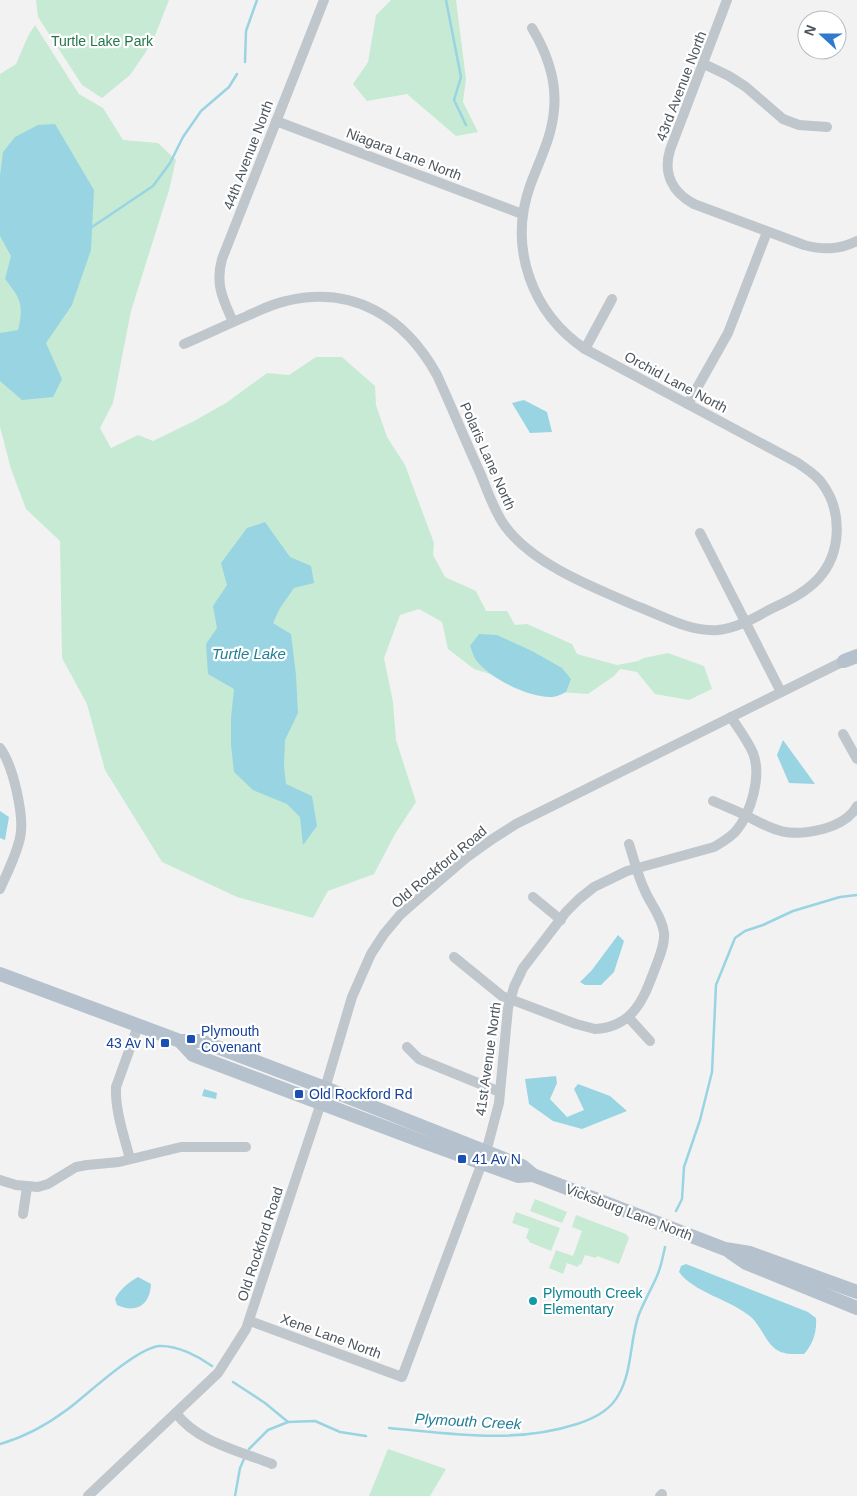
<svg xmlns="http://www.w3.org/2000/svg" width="857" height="1496" viewBox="0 0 857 1496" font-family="Arial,sans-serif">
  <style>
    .green { fill: #c7ead4 }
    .water { fill: #99d4e2 }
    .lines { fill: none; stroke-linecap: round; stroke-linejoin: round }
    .stream { stroke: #99d4e2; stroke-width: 2.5 }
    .minor { stroke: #bfc6cc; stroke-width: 10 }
    .major { stroke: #b5c1cc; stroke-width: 14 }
    .transit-dot { fill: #1a4fb4; stroke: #fff; stroke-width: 2 }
    .culture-dot { fill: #0f9aa8; stroke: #fff; stroke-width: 2 }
    .labels { text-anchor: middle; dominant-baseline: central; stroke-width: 4.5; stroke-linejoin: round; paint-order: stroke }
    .park-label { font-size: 14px; fill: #24764b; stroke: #fff }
    .street-label { font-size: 14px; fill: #4c555d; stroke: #fff }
    .transit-label { font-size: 14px; fill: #164399; stroke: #fff; text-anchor: start }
    .culture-label { font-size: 14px; fill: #0d838f; stroke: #fff; text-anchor: start }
    .water-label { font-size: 15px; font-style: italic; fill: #1e7f95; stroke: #fff }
  </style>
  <rect width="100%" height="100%" fill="#f3f2f2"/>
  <g class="green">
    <polygon points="36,0 169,0 152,43 130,75 102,98 82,85 38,17"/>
    <polygon points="391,0 456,0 466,79 463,102 478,132 456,136 407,94 367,101 353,84 368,62 376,15"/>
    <polygon points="35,25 79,94 103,108 123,140 158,143 176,160 169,190 131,311 113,403 100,428 111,448 138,435 153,441 194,421 226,403 267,373 289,375 316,357 342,357 375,386 376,405 387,437 405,465 434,543 433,555 445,577 476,591 486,611 507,611 515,625 527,624 572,644 577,654 617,665 638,661 644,658 668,653 704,666 712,689 689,700 655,694 637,672 620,669 614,676 588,694 544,691 474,669 448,649 442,622 419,609 400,615 384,658 393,702 396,740 416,802 395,834 374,874 328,891 313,918 237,897 162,862 105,770 87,704 62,658 60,541 26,509 11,469 0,427 0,74 16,64 28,36"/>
    <polygon points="535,1199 567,1212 562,1223 530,1211"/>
    <polygon points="516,1212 560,1228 551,1251 529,1242 529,1240 526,1238 529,1229 512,1223"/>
    <polygon points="576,1215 626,1234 629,1238 619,1264 597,1256 596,1258 585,1255 581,1265 579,1264 578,1267 567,1263 563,1274 549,1268 556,1250 573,1256 582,1231 572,1227"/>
    <polygon points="388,1449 446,1469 430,1496 369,1496"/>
  </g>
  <g class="water">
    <path d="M55,124L94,190L91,250L72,305L46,343L62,379L53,397L22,400L0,381V333L18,330C24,305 21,299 5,279L11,256L0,236V176L3,152L15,137L38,125Z"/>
    <polygon points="524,400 547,412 552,432 530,433 512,403"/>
    <polygon points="265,522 290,557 311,566 314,583 294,588 280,608 273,623 291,634 296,675 298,713 285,740 284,766 286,784 312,796 317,826 303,845 300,817 287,804 253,790 234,772 231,745 231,718 234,689 208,674 206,644 217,628 213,606 227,585 221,563 247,528"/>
    <path d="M479,634L497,635L532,651L562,668L571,679L566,692C562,694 556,697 552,697C529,698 489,678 476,660C473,656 472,650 470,646Z"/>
    <polygon points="783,740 815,784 789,783 777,755"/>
    <polygon points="0,811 9,817 5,840 0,838"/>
    <polygon points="618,935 624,941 614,972 601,985 585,985 580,982 592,970"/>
    <polygon points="556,1076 557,1083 550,1099 567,1117 584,1110 574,1089 578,1084 610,1096 627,1111 582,1129 553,1121 529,1104 525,1079"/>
    <polygon points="204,1089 217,1093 216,1099 202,1096"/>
    <path d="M686,1264L808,1312L816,1318C817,1332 813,1344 804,1354C795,1354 785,1355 777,1350C767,1344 760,1325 751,1317C731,1300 693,1292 679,1272L681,1266Z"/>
    <path d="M138,1277L151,1284C150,1305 136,1314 117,1305L115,1299C119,1290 129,1282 138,1277Z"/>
  </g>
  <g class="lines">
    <g class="stream">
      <polyline points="446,0 461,77 454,100 466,125"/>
      <polyline points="245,62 246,31 257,0"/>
      <polyline points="92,227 153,186 170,163 183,137 201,111 229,87 237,74"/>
      <polyline points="676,1211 682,1199 684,1167 700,1120 712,1072 716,985 735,938 745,931 763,925 793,911 840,897 857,895"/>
      <polyline points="233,1382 265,1403 288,1422"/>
      <path d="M389,1428C453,1434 515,1444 577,1424C593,1419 611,1410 619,1394C632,1371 630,1342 638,1317C643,1303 651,1290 657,1276C661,1267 663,1256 665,1247"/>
      <path d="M0,1444C25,1437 48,1424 68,1409C88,1394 135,1349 159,1346C177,1345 198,1356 212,1366"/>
      <polyline points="249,1449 268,1430 288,1422 315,1421 340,1432 366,1436"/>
      <polyline points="235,1496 240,1468 244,1459"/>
    </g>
    <g class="minor">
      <path d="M727,0L670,150C663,173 672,192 694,204L804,245C823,250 839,250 857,241"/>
      <polyline points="704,64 729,76 746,87 783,119 799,125 827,127"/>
      <polyline points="276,121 522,214"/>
      <path d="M233,322C223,299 215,285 222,259L324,0"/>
      <path d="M184,344C205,335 226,325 247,316C260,310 272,304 286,301C353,285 405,317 437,375C452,408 466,442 481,475C488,492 494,511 505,526C533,565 597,589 639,607C665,617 690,632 718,630C736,628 751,620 767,611C785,602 804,594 818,579C842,553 843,510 821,482C815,474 806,469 798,463L585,349C532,313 508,248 530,186C539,161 552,137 554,110C557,81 547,53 532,28"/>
      <polyline points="585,349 612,299"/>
      <polyline points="688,404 728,333 767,232"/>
      <polyline points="700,533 781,692"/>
      <polyline points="843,734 857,759"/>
      <path d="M0,748C13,765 25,817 20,838C16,856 7,873 0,889"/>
      <path d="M713,801C724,806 735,810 745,815C775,831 788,838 823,829C837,825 850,819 857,806"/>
      <polyline points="533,897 561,920"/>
      <path d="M454,957L502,996L576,1024L595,1029C634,1027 644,998 656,966C660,955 665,944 664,933C662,917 651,905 645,891C638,877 634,859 629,844"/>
      <polyline points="629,1018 650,1041"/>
      <polyline points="407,1047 419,1059 500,1092"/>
      <path d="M130,1159C124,1136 115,1111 116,1087L138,1026"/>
      <polyline points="0,1180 16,1185 38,1187 48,1184 76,1167 87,1165 119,1162 181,1147 246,1147"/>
      <polyline points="23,1214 27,1187"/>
      <path d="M250,1321L402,1377L486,1152L499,1103L508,1008L514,987L523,968L566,912L579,899L594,887L627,871L714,847C722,842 730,838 736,831C751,813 762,776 753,753C748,741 738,728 731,717"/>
      <path d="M176,1413C197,1442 240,1451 272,1464"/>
      <polyline points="88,1496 218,1373 246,1329 318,1112 352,997 371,954 384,934 400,915 417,900 466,858 491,840 516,824 844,661 851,660"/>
      <polyline points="660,1496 662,1494"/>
    </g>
    <g class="major">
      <polyline points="844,661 857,656"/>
      <polyline points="0,974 180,1041 201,1041 325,1088 522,1166 533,1175 725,1249 750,1253 857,1292"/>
      <polyline points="180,1041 193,1055 424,1142 518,1176 533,1175"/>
      <polyline points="730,1252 746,1263 857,1308"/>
    </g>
  </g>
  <g class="transit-dot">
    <rect x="186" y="1034" width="10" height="10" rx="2.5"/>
    <rect x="160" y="1038" width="10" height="10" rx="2.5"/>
    <rect x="294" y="1089" width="10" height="10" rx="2.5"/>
    <rect x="457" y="1154" width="10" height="10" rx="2.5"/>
  </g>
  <circle class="culture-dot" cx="533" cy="1301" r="5"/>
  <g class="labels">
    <g class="park-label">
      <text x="102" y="41">Turtle Lake Park</text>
    </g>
    <g class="street-label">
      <text transform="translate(681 86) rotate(-69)">43rd Avenue North</text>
      <text transform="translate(404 154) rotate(21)">Niagara Lane North</text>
      <text transform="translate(248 155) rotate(-69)">44th Avenue North</text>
      <text transform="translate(676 382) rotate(28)">Orchid Lane North</text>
      <text transform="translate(488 456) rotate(66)">Polaris Lane North</text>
      <text transform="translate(439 867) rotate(-40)">Old Rockford Road</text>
      <text transform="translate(488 1059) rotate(-82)">41st Avenue North</text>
      <text transform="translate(629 1212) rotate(21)">Vicksburg Lane North</text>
      <text transform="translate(260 1244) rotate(-72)">Old Rockford Road</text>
      <text transform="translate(331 1336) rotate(20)">Xene Lane North</text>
    </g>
    <g class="transit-label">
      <text x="201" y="1031">Plymouth<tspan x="201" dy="16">Covenant</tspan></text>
      <text x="155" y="1043" text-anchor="end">43 Av N</text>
      <text x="309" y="1094">Old Rockford Rd</text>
      <text x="472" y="1159">41 Av N</text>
    </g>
    <g class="culture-label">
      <text x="543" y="1293">Plymouth Creek<tspan x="543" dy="16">Elementary</tspan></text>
    </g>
    <g class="water-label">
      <text x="249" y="653">Turtle Lake</text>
      <text transform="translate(468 1421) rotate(3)">Plymouth Creek</text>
    </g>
  </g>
  <g transform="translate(822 35) rotate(291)"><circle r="24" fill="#ffffff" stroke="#b7bbbe"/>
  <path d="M0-4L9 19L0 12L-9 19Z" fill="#3179ce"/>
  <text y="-8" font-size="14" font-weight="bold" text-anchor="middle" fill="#4c555d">N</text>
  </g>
</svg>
